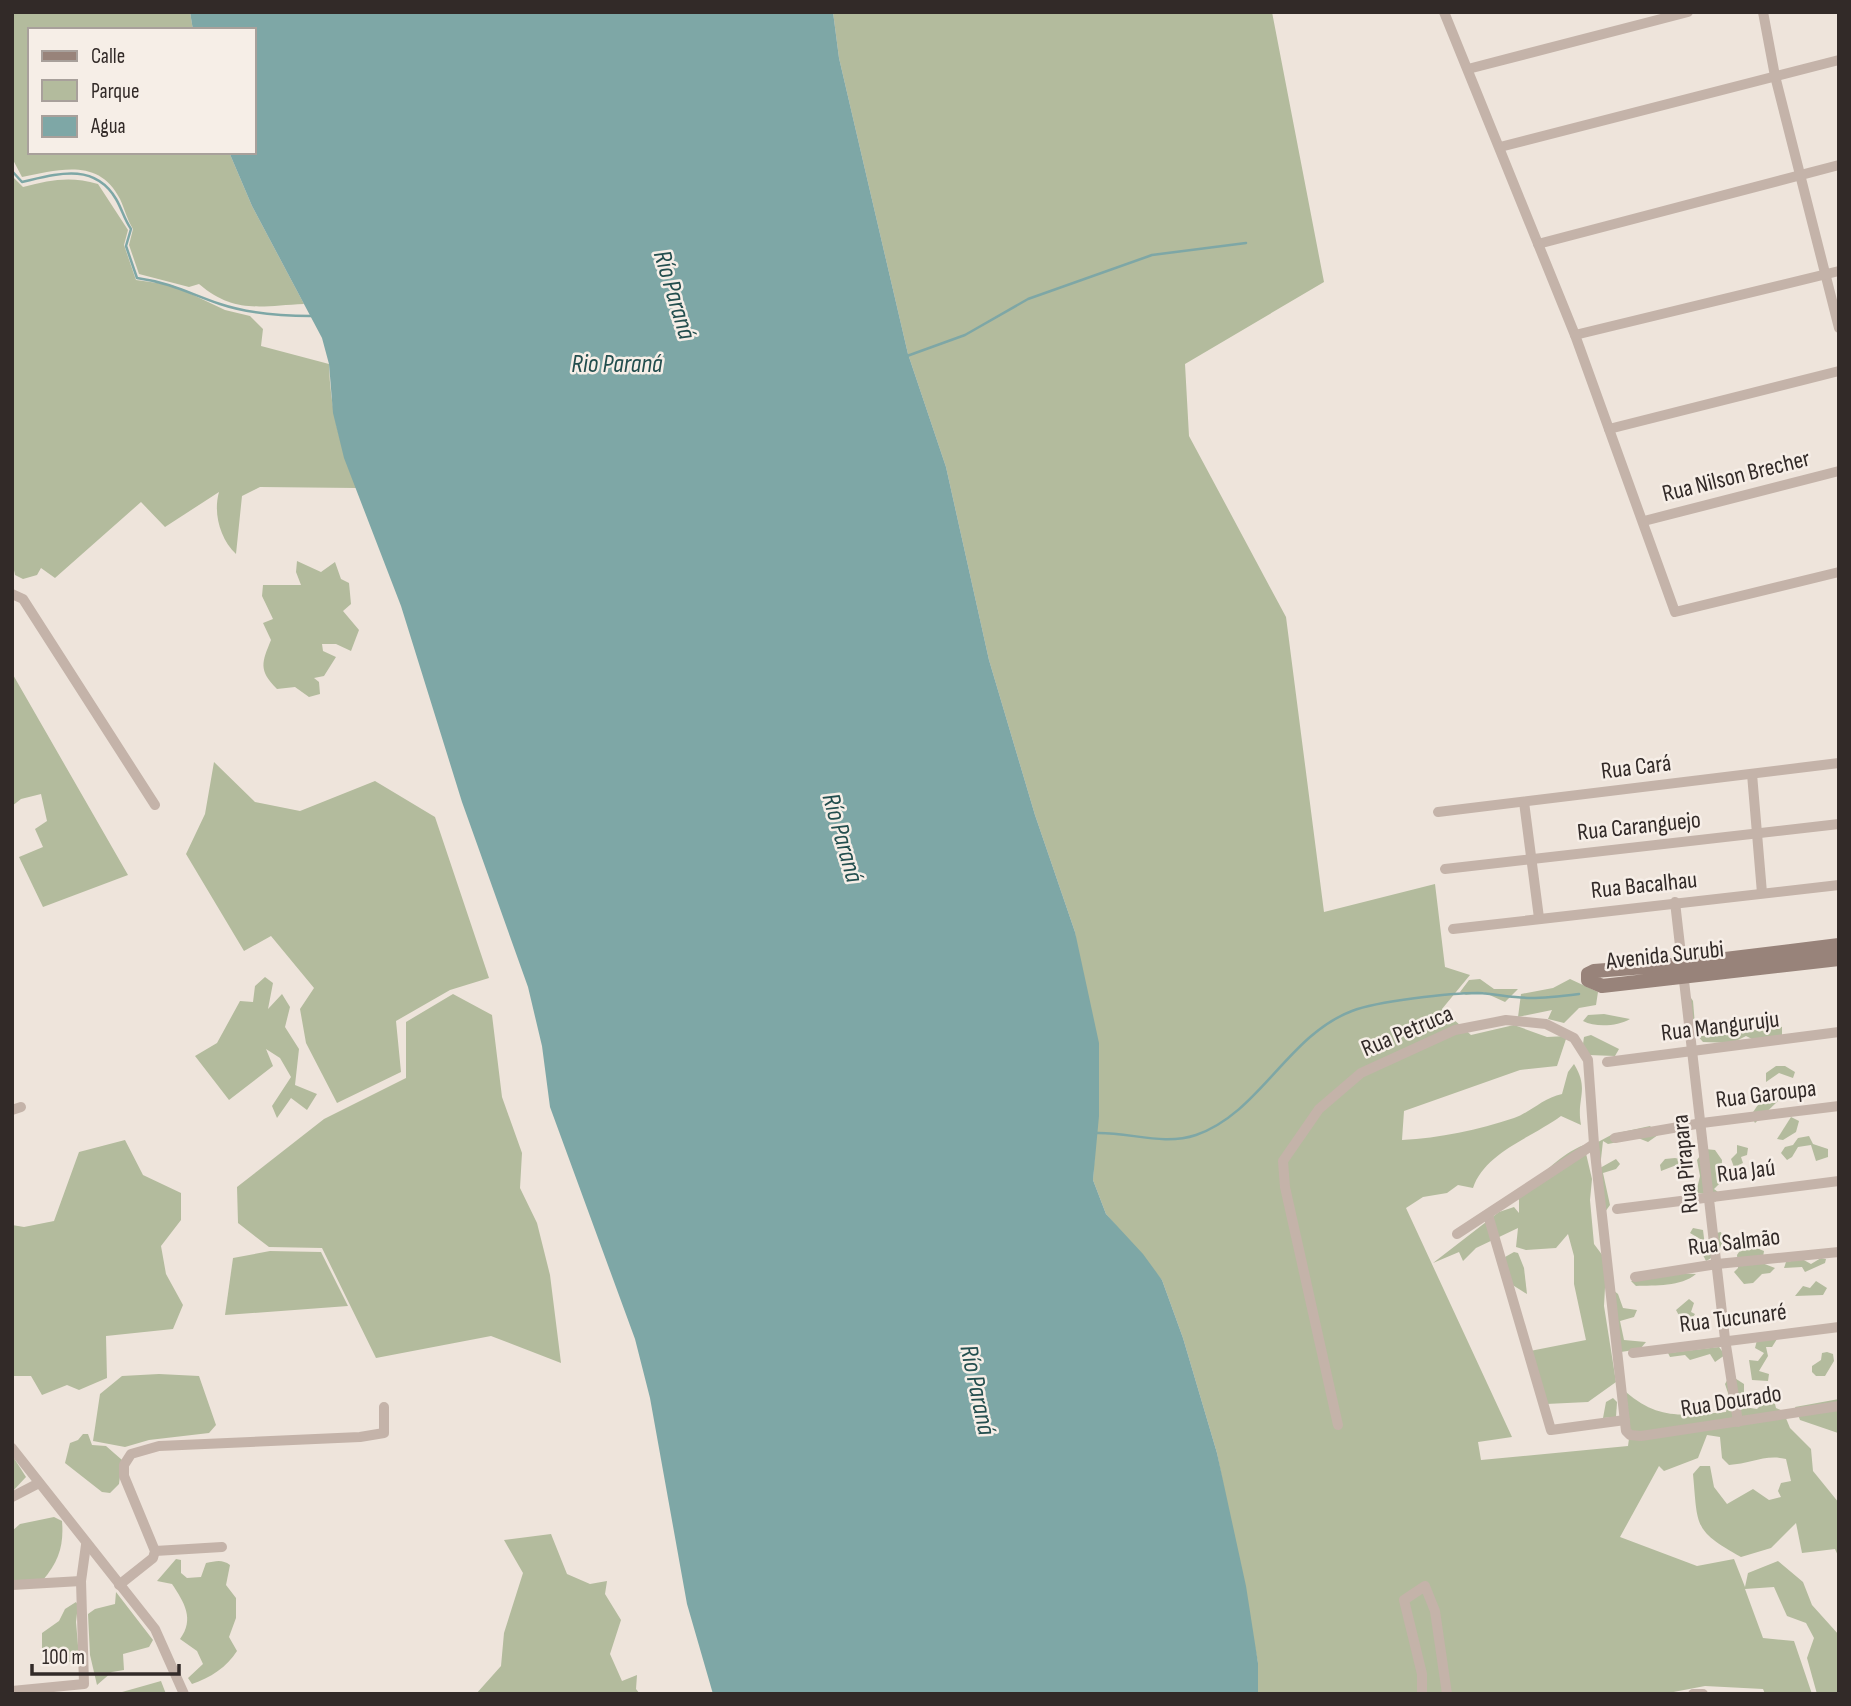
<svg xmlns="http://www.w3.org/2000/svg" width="1851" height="1706" viewBox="0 0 1851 1706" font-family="'Sofia Sans Condensed',sans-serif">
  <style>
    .green { fill: #b3bb9d }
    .water { fill: #7ea7a6 }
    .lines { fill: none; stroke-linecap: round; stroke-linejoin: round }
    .stream { stroke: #7ea7a6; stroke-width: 2.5 }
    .street { stroke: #c4b3a9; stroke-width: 10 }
    .secondary { stroke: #98837a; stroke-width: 14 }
    .labels { text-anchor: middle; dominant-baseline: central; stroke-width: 5; stroke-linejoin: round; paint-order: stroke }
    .street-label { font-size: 24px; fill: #322a28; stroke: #f6eee7 }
    .water-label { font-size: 26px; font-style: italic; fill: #234e4e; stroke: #f6eee7 }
  </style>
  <rect width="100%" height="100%" fill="#eee4db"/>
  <g class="green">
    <path d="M12,12H190L193,30H30V152H229L252,206L304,304C260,306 234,314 199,284L189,287L139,274L129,245L133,229C127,219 125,210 120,199C99,157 58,170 22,177L12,158Z"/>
    <path d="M833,12H1272L1324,282L1185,364L1189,436L1286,617L1324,912L1435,884L1445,967L1470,975L1442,1009L1471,1035L1514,1025L1547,1037L1567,1036L1557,1066L1520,1070L1404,1111L1402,1140C1440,1138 1478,1130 1514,1118C1531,1112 1543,1098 1562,1094L1568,1072L1574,1064C1590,1090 1576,1098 1581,1125L1561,1116C1533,1137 1485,1152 1473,1188L1458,1185L1447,1193L1423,1197L1406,1208L1512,1437L1478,1442L1481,1460L1628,1446L1630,1431L1626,1392C1659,1421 1685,1415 1726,1412L1729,1396L1725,1384L1730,1375L1744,1384V1407L1757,1409L1765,1401L1774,1400L1776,1408L1783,1411L1790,1428L1811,1449L1813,1471L1839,1503V1558L1835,1549L1802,1553L1796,1523L1771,1548L1741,1557C1693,1530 1698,1527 1693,1474L1700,1466H1710L1714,1487L1727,1504L1753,1489L1769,1500L1781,1497L1778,1491L1781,1483L1791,1481L1786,1459C1765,1454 1750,1464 1729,1465L1722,1458L1720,1437L1707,1435L1698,1458L1664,1471L1659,1466L1620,1537L1697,1566L1734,1559L1745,1587L1748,1573L1778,1561L1803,1582L1812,1605L1839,1635V1694H1817L1807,1658L1814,1638L1806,1623L1787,1616L1774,1587L1745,1589L1763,1638L1794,1641L1812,1694H1765L1763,1689L1705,1686L1663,1694H1258V1663L1217,1453L1183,1338L1162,1280L1106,1214L1093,1180L1095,1148L1075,932L1035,815L989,660L946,467L908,354L839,58Z"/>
    <path d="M12,176L23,187C51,180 70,176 98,184L128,230L124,245L136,280L172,285L225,310L250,316L263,329L261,346L329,364C330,408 340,447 357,488L260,487L242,496L236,554C220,539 213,513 219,492L165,527L141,502L55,578L41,568L37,575L23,579L15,575L12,560Z"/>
    <path d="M297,561L321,572L335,562L341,579L349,583L351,604L343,611L359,630L351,651L336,644H322L323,651L336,657L324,676L314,678L319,682L320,694L309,697L295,687L277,689C258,670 262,662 271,640L263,623L273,619L262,596L263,585H301L296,572Z"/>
    <polygon points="12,673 128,875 43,907 19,857 43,847 35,829 47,821 41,794 21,799 12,806"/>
    <polygon points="214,762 255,802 300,811 375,781 435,817 489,978 450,990 396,1021 401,1072 337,1103 306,1043 300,1009 314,988 271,936 244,951 186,854 205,814"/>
    <polygon points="265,977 273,983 268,1009 282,994 290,1007 285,1027 299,1049 295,1085 317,1094 307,1110 291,1098 277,1118 272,1106 291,1077 280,1058 266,1049 273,1066 229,1100 195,1056 217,1043 240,1001 253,1002 255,986"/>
    <polygon points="1480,979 1494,989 1518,989 1505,1002 1483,992 1466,995 1460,992 1469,980"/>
    <polygon points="1570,979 1598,992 1596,1005 1579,1008 1564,1023 1548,1019 1552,1010 1518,1017 1521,994 1553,988"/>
    <polygon points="453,994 492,1015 502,1097 522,1153 520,1188 537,1223 550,1275 561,1363 491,1336 376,1358 322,1248 269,1247 238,1223 237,1187 324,1119 406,1078 406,1022"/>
    <path d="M1689,995L1693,1001L1695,1025C1707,1041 1716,1033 1731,1030C1739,1028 1747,1032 1754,1030C1766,1029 1770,1024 1782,1027V1035L1754,1040L1746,1036L1732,1043L1703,1042L1695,1033Z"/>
    <path d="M1604,1014L1630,1019C1618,1026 1596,1028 1583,1021L1588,1015Z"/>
    <polygon points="1591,1035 1619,1049 1615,1056 1589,1055 1583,1044 1584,1037"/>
    <polygon points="1776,1066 1785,1066 1795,1072 1793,1078 1779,1073 1766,1082 1766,1073"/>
    <polygon points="1770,1094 1776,1095 1778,1101 1755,1123 1751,1115 1762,1099"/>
    <polygon points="1791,1117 1799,1121 1796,1132 1783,1140 1777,1139"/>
    <polygon points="1650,1126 1658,1135 1648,1142 1638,1138 1608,1144 1603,1141 1600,1168 1616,1159 1620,1164 1616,1169 1603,1173 1610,1205 1605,1212 1598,1142 1613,1134"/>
    <polygon points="1809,1136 1813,1144 1828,1149 1828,1157 1816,1161 1811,1145 1798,1147 1792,1157 1787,1160 1781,1153 1785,1147 1793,1145 1798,1138"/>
    <polygon points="125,1140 143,1175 181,1193 181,1220 161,1246 166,1274 183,1305 173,1329 106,1336 107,1378 79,1390 67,1385 42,1395 31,1376 12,1376 12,1225 24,1227 54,1221 79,1152"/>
    <path d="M1584,1145L1592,1179L1590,1200L1594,1244L1603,1256L1606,1269L1604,1306L1616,1382L1588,1402L1546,1404L1530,1351L1586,1340L1574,1284V1256L1568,1234L1556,1248L1526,1250L1516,1247L1518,1228L1476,1248L1463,1261L1459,1252L1433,1263L1499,1212L1514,1207L1519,1213V1196C1540,1178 1558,1155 1584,1145Z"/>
    <polygon points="1737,1145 1748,1148 1747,1155 1741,1157 1743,1163 1734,1167 1731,1159 1737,1153"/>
    <polygon points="1705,1149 1715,1150 1722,1160 1721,1182 1714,1189 1722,1195 1715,1202 1707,1194 1696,1193 1700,1176 1697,1160"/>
    <polygon points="1675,1158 1688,1161 1689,1167 1674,1166 1661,1171 1660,1165 1665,1159"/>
    <path d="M1693,1228L1703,1230L1705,1246L1711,1234L1721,1232C1726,1245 1717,1256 1706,1261L1701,1251L1702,1240L1690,1233Z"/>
    <polygon points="1754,1247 1764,1251 1762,1263 1775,1268 1770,1273 1762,1274 1753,1283 1744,1284 1734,1272 1738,1268 1737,1255 1741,1249"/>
    <polygon points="270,1251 321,1252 348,1306 225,1315 233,1258"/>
    <polygon points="1514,1252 1518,1253 1524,1268 1527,1294 1511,1284 1505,1257"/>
    <polygon points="1821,1258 1826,1259 1825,1263 1805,1272 1802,1267 1784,1268 1786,1262 1802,1259 1811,1264"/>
    <path d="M1674,1273L1696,1274C1681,1287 1655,1285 1636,1286L1631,1281Z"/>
    <polygon points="1816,1281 1827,1288 1823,1295 1795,1296 1803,1286 1810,1288"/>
    <polygon points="1613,1290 1618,1294 1623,1308 1637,1310 1634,1317 1620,1321 1624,1340 1646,1342 1640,1349 1621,1352"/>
    <polygon points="1689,1299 1694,1303 1691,1312 1695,1314 1691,1320 1682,1321 1676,1310"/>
    <polygon points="1777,1339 1772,1347 1766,1347 1768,1356 1759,1371 1769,1374 1768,1381 1752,1380 1749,1360 1758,1361 1764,1353 1755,1348 1757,1340"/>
    <polygon points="1719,1347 1725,1355 1715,1362 1710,1354 1690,1360 1685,1355 1670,1357 1668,1353"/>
    <polygon points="1827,1352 1833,1354 1834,1361 1825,1376 1816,1376 1812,1372 1812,1366 1821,1360 1822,1353"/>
    <polygon points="159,1374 199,1376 216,1425 209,1433 149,1440 125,1447 93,1441 100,1394 122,1376"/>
    <polygon points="1613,1398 1617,1402 1616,1417 1603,1418 1606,1402"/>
    <polygon points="1839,1399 1838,1433 1800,1420 1795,1407"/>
    <polygon points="83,1434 88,1434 92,1445 106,1446 122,1460 119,1484 110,1493 102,1492 65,1463 70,1443 78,1440"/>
    <polygon points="12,1455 26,1477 12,1492"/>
    <path d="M54,1517L62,1521C64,1545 59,1561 43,1580H12V1531L20,1524Z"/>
    <polygon points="551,1534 567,1574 590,1584 607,1581 605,1594 621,1620 610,1654 622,1681 637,1675 636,1689 640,1694 476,1694 501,1666 504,1633 523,1573 504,1540"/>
    <path d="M176,1559L181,1560V1573L187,1578L201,1577L206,1563C216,1561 222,1559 230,1565L226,1585L236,1598V1618L229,1637L237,1651C227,1667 210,1678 192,1684L188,1678L203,1664L197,1651L180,1639C195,1619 184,1602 172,1584L157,1581Z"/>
    <polygon points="116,1592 153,1640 149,1647 123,1654 124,1670 112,1672 97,1685 90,1655 88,1614 95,1609 115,1604"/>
    <polygon points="76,1602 78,1605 76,1622 79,1657 65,1664 49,1661 42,1650 42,1633 59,1621 65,1609"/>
    <polygon points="161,1681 166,1694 115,1694"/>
  </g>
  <polygon class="water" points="190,12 833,12 839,58 908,354 946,467 989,660 1035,815 1075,932 1099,1043 1099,1116 1093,1180 1106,1214 1143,1254 1162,1280 1183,1338 1217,1453 1246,1586 1258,1663 1258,1694 713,1694 687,1604 650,1398 635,1339 550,1107 542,1046 528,987 462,802 401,606 344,458 333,413 329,364 322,338 252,206 229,152 254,152 254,30 193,30"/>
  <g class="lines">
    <g class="stream">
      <path d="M12,171L22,182C57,174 94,162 116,199C122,209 124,219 131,229L126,246L137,278C172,283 188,293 220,304C247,313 282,316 311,316"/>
      <polyline points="907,356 965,335 1028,299 1152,255 1246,243"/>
      <path d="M1096,1133C1130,1132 1163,1146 1196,1135C1260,1113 1288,1035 1352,1011C1377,1001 1451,993 1478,993C1496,994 1514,998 1531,998C1547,998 1563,996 1579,994"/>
    </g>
    <g class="street">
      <polyline points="1444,12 1575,335 1675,612 1839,572"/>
      <polyline points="1763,12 1775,76 1839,328"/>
      <polyline points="1468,69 1688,12"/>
      <polyline points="1500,147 1839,60"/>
      <polyline points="1538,244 1839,165"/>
      <polyline points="1575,335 1839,271"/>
      <polyline points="1609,429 1839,371"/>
      <polyline points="1644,521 1839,471"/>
      <polyline points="12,594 23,599 155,805"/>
      <polyline points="1752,774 1762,893"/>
      <polyline points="1524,802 1539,918"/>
      <polyline points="1438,812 1839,763"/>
      <polyline points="1445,869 1839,824"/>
      <polyline points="1675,902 1725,1339 1738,1422"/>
      <polyline points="1453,929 1839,885"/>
      <polyline points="1607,1062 1839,1032"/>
      <polyline points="12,1110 21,1107"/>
      <polyline points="1615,1138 1702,1123 1839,1106"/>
      <polyline points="1617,1209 1839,1181"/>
      <polyline points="1488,1215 1551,1430 1625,1420"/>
      <polyline points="1457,1234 1594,1144"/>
      <polyline points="1635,1277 1717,1264 1839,1252"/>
      <polyline points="1633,1353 1839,1327"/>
      <polyline points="1338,1425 1285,1187 1283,1161 1319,1109 1361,1073 1455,1030 1506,1020 1546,1024 1574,1038 1588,1060 1594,1144 1626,1431 1630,1435 1641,1436 1839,1406"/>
      <polyline points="12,1448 155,1629 184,1694"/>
      <polyline points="12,1497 39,1483"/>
      <polyline points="155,1551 222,1547"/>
      <polyline points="12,1585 81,1581"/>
      <polyline points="119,1585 153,1558 155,1551 124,1476 124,1465 131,1454 159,1446 360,1437 384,1433 384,1407"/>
      <polyline points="12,1691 84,1684 81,1581 86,1545"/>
      <polyline points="1422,1694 1422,1674 1404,1600 1425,1586 1435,1611 1447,1694"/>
      <polyline points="1693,1694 1703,1694"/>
    </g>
    <polyline class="secondary" points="1839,945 1684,964 1594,971 1588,974 1588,980 1602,986 1839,959"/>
  </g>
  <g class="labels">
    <g class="street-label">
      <text transform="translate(1736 476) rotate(-14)">Rua Nilson Brecher</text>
      <text transform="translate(1636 767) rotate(-7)">Rua Cará</text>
      <text transform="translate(1639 826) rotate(-6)">Rua Caranguejo</text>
      <text transform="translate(1644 885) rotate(-6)">Rua Bacalhau</text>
      <text transform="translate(1665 955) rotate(-6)">Avenida Surubi</text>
      <text transform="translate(1720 1026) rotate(-7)">Rua Manguruju</text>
      <text transform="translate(1407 1031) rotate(-23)">Rua Petruca</text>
      <text transform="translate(1766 1094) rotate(-7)">Rua Garoupa</text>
      <text transform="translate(1685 1164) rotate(-96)">Rua Pirapara</text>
      <text transform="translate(1746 1171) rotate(-7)">Rua Jaú</text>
      <text transform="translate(1734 1242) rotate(-7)">Rua Salmão</text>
      <text transform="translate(1733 1318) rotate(-7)">Rua Tucunaré</text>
      <text transform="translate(1731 1401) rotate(-9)">Rua Dourado</text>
    </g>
    <g class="water-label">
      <text transform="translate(674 295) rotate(73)">Río Paraná</text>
      <text x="617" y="364">Rio Paraná</text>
      <text transform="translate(842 838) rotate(74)">Río Paraná</text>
      <text transform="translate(977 1390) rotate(78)">Río Paraná</text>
    </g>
  </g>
  <rect width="1851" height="1706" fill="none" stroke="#322a28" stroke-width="28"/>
  <rect x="28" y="28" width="228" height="126" fill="#f6eee7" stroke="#a8a09b" stroke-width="2"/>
  <rect x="42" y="51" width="35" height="10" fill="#98837a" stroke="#a8a09b" stroke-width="2"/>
  <text x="91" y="63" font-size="21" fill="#322a28">Calle</text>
  <rect x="42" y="80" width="35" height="21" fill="#b3bb9d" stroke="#a8a09b" stroke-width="2"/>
  <text x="91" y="98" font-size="21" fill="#322a28">Parque</text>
  <rect x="42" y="116" width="35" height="21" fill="#7ea7a6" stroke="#a8a09b" stroke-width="2"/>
  <text x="91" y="133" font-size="21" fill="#322a28">Agua</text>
  <path d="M32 1664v10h147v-10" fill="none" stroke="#322a28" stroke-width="3.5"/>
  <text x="42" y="1664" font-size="21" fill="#322a28" stroke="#f6eee7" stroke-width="5" paint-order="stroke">100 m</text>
</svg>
